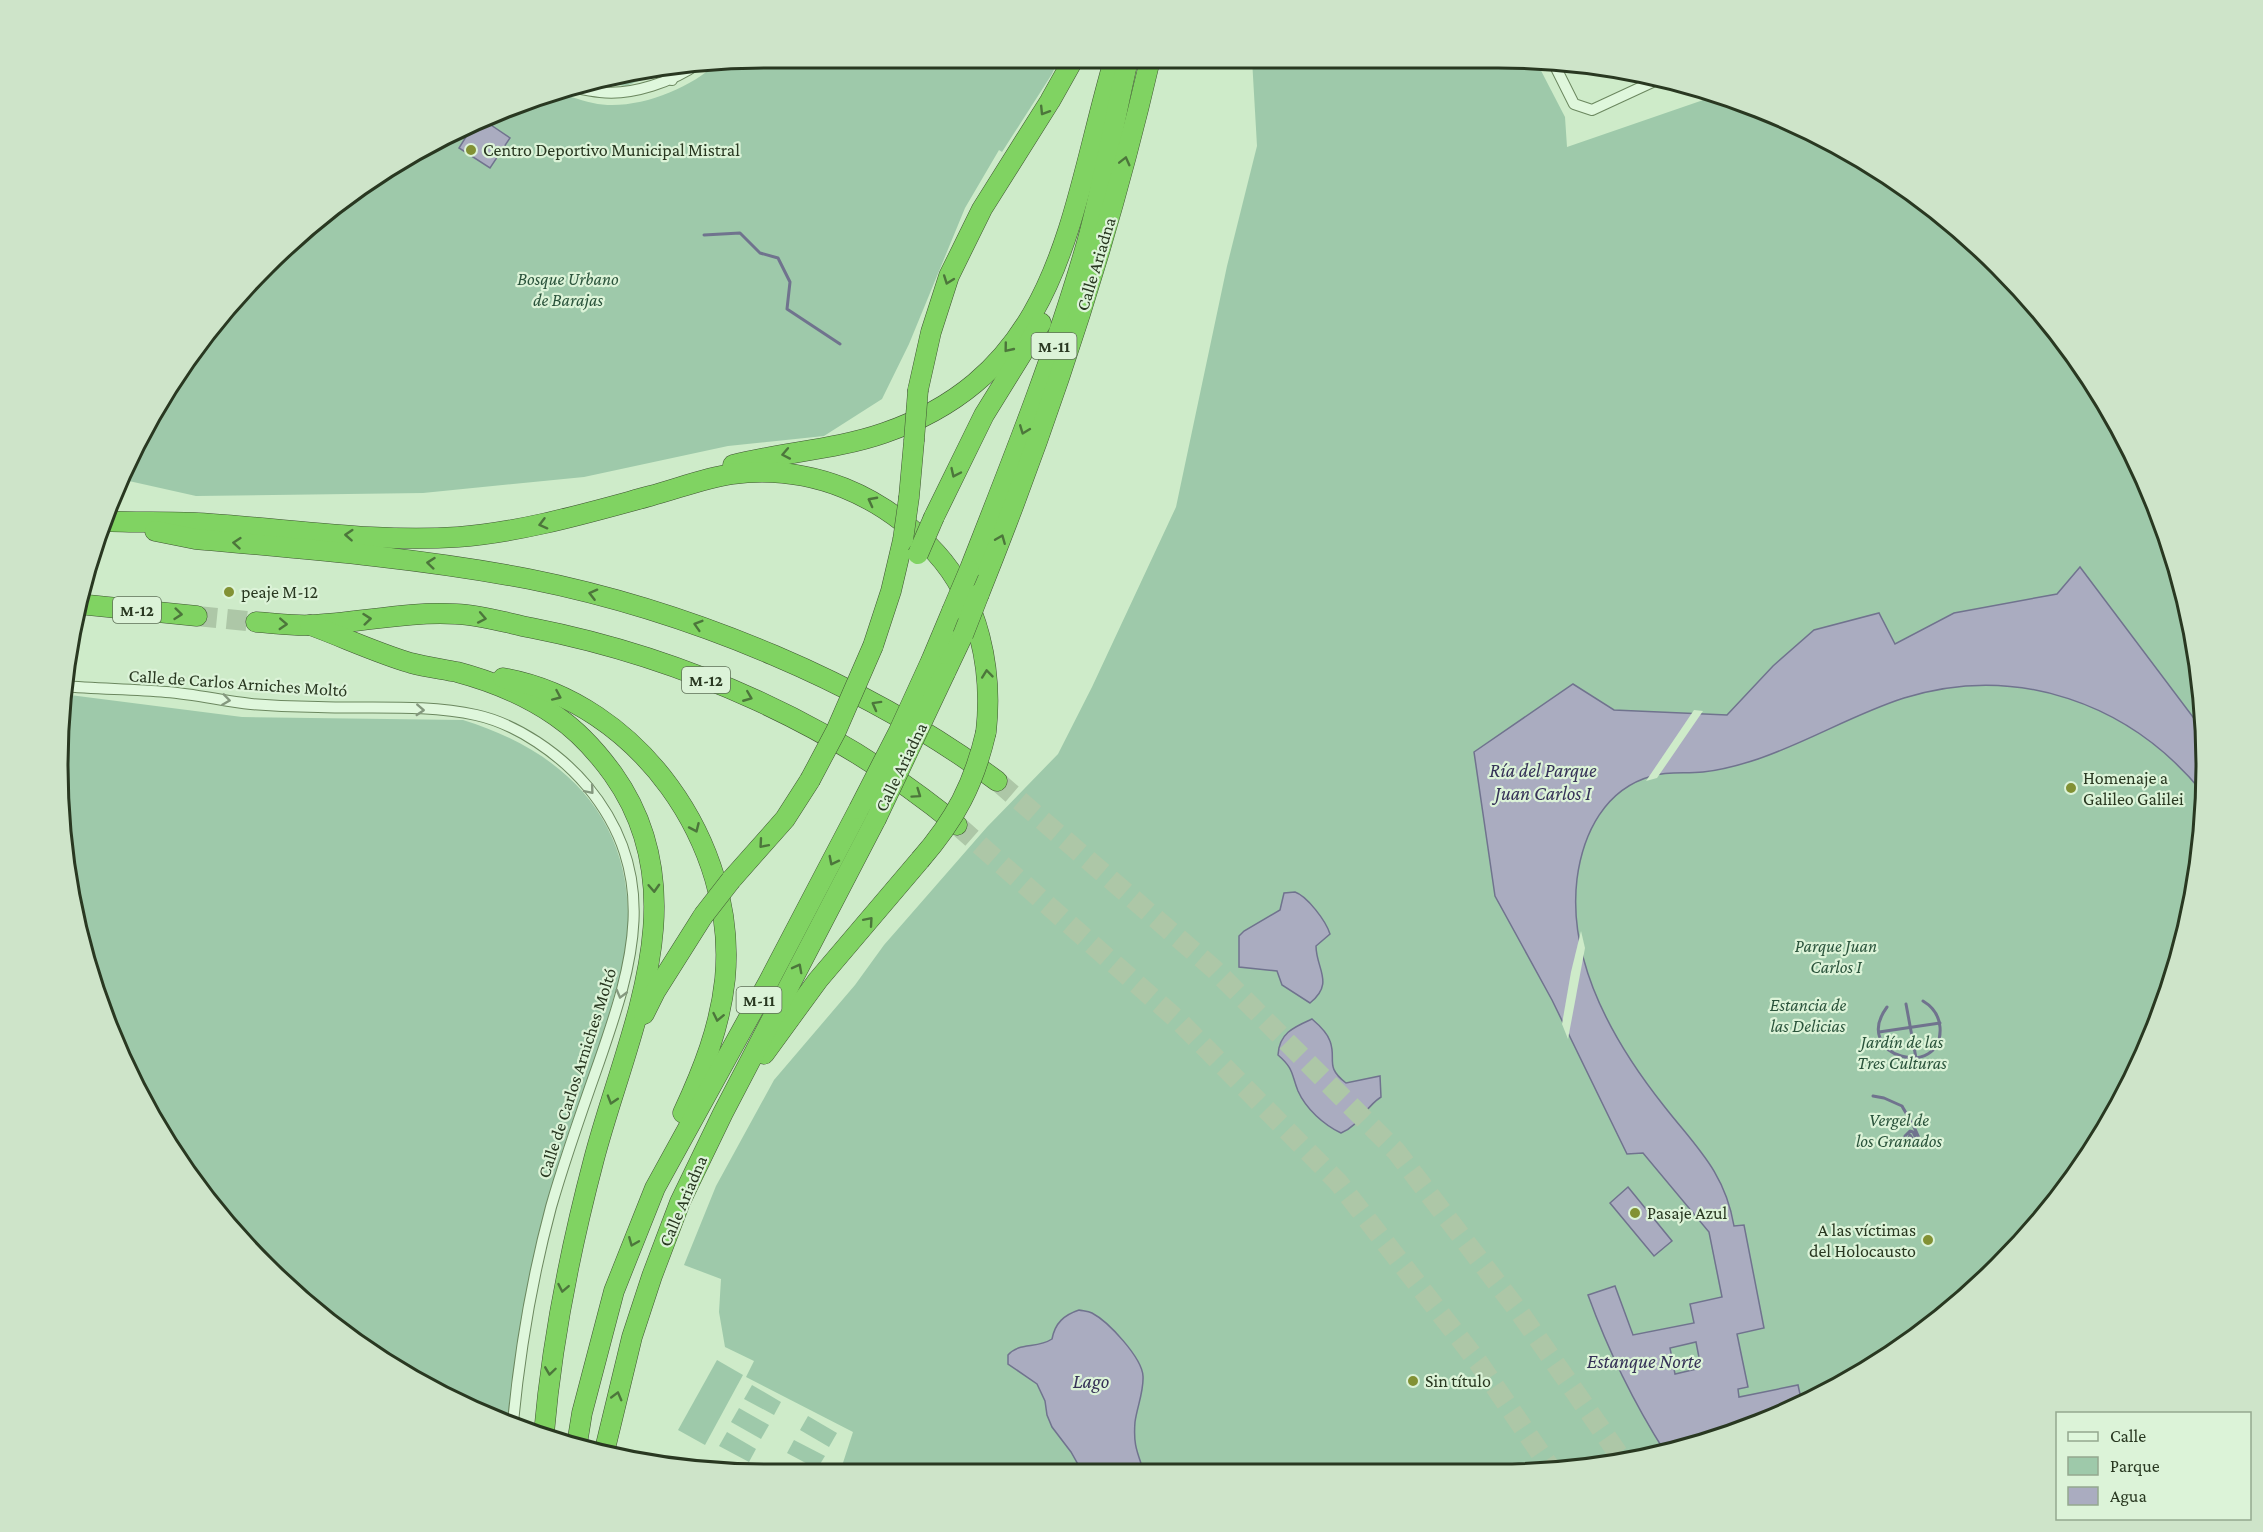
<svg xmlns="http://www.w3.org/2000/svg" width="2263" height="1532" viewBox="0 0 2263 1532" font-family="'Crimson Pro',serif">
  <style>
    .green { fill: #9ec9aa }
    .water { fill: #aaacc0; stroke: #70738e; stroke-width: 1.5; fill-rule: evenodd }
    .pier { fill: #ceebc9 }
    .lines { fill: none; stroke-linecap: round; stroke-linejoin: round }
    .stream { stroke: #70738e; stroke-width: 3 }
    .highway-tunnel { stroke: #adc7a7; stroke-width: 20; stroke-dasharray: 20 10; stroke-linecap: butt }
    .street-casing { stroke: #6b875f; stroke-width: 12 }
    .highway-casing { stroke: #3f5533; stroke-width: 21 }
    .street { stroke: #dff7dc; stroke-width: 10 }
    .highway { stroke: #80d362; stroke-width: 20 }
    .highway-bridge-casing { stroke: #3f5533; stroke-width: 21; stroke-linecap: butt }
    .highway-bridge { stroke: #80d362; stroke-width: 20 }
    .oneway { stroke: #4c763b }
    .oneway2 { stroke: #84987e }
    .poi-dot { fill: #829134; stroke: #dcf3d8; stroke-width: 2 }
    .labels { text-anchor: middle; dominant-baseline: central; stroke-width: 4.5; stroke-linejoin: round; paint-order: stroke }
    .shield { fill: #dcf3d8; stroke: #5f7058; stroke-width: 1.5 }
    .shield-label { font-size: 16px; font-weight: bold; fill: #293821 }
    .poi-label { font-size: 18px; fill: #293821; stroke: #dcf3d8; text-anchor: start }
    .street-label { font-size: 18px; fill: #293821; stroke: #dcf3d8 }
    .park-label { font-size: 18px; font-style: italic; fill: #2a533b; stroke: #dcf3d8 }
    .water-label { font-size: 20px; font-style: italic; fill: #363257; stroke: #dcf3d8 }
    .rim { fill: none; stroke: #293821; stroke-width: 3 }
  </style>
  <rect width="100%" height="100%" fill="#ceebc9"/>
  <g class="green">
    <polygon points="1497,57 1536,61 1565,117 1567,147 1712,97 1811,130 1928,203 1998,264 2086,372 2152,494 2192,627 2206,766 2192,904 2152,1037 2087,1160 1999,1267 1891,1355 1769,1421 1636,1461 1497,1475 839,1475 853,1432 746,1377 754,1361 725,1347 719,1312 721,1279 684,1265 716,1186 774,1080 855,985 884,945 987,827 1058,754 1092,687 1176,507 1227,266 1257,146 1252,59"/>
    <path d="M1058,60L1052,74L1002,152L999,150L965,208L909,344L882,399L824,436L728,446L584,477L423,493L196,496L120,479L204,334L298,233L372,177L538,95C557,90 574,99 593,103C632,112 689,90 717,63Z"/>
    <polygon points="658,67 663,71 626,86 594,82"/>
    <path d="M62,694L242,717L463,720C570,753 638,825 627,943C625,962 618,981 613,1000C597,1058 573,1114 556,1172C531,1254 516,1336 508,1421L452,1402L335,1329L265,1268L152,1120L95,994L71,905L59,719Z"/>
    <polygon points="717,1360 743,1375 705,1445 678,1430"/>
    <polygon points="752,1385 781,1402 774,1415 744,1399"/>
    <polygon points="739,1408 769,1425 761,1439 731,1422"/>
    <polygon points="808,1416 837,1433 829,1447 800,1430"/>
    <polygon points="727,1432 756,1449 749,1462 719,1446"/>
    <polygon points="794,1440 825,1456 817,1469 787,1453"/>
  </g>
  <g class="water">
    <polygon points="485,121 510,138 490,168 459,148 472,127"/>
    <path d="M2080,567L2202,729L2206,766L2203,793C2130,703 2017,663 1904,698C1854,714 1808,742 1758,759C1740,765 1722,770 1703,772C1686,774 1669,771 1652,776C1605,789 1583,833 1577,879C1567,962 1614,1043 1664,1106C1696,1147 1725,1172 1734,1226L1744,1225L1764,1328L1737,1334L1748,1387L1738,1389L1739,1397L1798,1385L1802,1403L1769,1421L1665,1452C1632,1400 1609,1353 1588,1295L1615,1286L1633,1335L1694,1323L1690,1304L1722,1297L1709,1232L1643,1153L1627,1154L1552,1000L1495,896L1474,752L1573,684L1614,710L1727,715L1773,666L1814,630L1879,613L1895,644L1954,613L2057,594ZM1696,1342L1701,1368L1675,1374L1670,1348Z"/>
    <path d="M1295,892C1307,896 1326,921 1330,934L1316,946C1316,969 1335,983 1310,1003L1282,985L1277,971L1239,967V936L1244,931L1280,910L1284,893Z"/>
    <path d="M1312,1019C1319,1025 1327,1032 1330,1041C1337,1060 1324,1066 1346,1083L1380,1076L1381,1097C1364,1108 1360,1125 1341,1133C1324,1125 1306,1109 1298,1091C1291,1073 1294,1069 1278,1055C1279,1033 1294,1027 1312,1019Z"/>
    <polygon points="1628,1187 1672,1241 1654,1256 1610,1203"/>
    <path d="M1079,1310C1083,1311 1088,1311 1092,1313C1109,1322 1142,1358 1143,1376C1144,1391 1137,1407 1135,1422C1133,1447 1138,1453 1145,1475H1084L1071,1452L1052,1427L1047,1415L1045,1401L1037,1384L1008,1364V1355C1019,1342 1037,1349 1052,1339C1055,1323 1064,1315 1079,1310Z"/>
  </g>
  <g class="pier">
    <polygon points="1694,710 1703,711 1657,778 1646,781"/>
    <polygon points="1581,931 1585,948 1568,1039 1562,1024 1571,972"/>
  </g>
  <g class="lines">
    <g class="stream">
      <polyline points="704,235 740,233 760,253 778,258 790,282 787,309 840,344"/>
      <polyline points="1906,1004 1916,1058"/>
      <path d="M1887,1007C1850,1057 1944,1081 1940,1027C1939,1015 1933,1007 1923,1001"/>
      <polyline points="1879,1032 1940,1023"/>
      <path d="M1873,1096L1884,1098L1902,1106C1908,1117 1916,1128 1920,1141L1913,1145L1906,1143L1905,1136L1910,1131L1913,1132L1916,1138L1915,1141H1911L1909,1138L1910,1135L1912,1138"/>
    </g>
    <g class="highway-tunnel">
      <polyline points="197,616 256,622"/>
      <polyline points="997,781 1214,969 1396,1151 1520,1313 1624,1462"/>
      <polyline points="957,825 1180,1022 1338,1182 1478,1362 1552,1470"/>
    </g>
    <defs>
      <g id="street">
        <polyline points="1553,62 1574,104 1592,110 1659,79"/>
        <polyline points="658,67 672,80"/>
        <path d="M571,87C581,89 590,91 600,92C632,96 674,81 699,63"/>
        <path d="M63,686C97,689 132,689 166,692C195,694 223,701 251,704C273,706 296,707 318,707C369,709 426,704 476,715C517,724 560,754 587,786C661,875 633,964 599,1062C582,1110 565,1158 551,1207C532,1278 520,1349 513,1422"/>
      </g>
      <g id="highway">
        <polyline points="918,390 931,332 949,276 982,209 1050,101 1073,60"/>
        <path d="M733,465C782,452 835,450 884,433C1062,372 1069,214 1114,60"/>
        <polyline points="909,497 914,441"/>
        <polyline points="934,517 984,415 1041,323"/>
        <path d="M103,521C135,523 167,521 198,523C285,528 372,543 458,537C523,532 587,513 650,496C677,489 704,478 732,474C812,464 883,495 936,553C979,600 993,670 986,732"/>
        <path d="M155,531L195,539C307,549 419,558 529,579C690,611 865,683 997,781"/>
        <path d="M969,571C1011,464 1054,357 1086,246C1103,185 1114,122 1128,60"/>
        <path d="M979,594C1049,420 1108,242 1150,60"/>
        <polyline points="78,604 197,616"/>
        <path d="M256,622C274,623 293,626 311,625C359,623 407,611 456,614C481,615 507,623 532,628C685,658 836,725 957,825"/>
        <path d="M310,625C343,637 377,653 411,663C426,667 442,669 457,672C491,681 527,696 556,716C578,731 597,752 613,774C700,896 627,1033 594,1159C570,1250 552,1340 544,1433"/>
        <polyline points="873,646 891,591 903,540"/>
        <polyline points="931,661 952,611"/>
        <polyline points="945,673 963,635"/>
        <path d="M503,678C638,702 738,844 725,979C720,1027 703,1070 683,1113"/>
        <polyline points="731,880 785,819 810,780"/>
        <polyline points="644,1014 655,992 703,916"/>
        <polyline points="764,1054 818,980 920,860"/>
        <polyline points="577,1444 582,1413 614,1291 655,1188 769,981 859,809"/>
        <polyline points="604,1453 632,1337 652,1276 680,1202 723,1113 876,819"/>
      </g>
    </defs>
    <use href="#street" class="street-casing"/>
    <use href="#highway" class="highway-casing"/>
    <use href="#street" class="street"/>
    <use href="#highway" class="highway"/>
    <defs>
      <g id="highway-bridge">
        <polyline points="914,441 918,390"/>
        <polyline points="903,540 909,497"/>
        <polyline points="918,554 934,517"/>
        <polyline points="952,611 969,571"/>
        <polyline points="963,635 979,594"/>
        <polyline points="810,780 836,731 873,646"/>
        <polyline points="859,809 899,731 931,661"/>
        <polyline points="876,819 945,673"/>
        <path d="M920,860C955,820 974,784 986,732"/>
        <polyline points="703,916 731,880"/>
      </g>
    </defs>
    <use href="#highway-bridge" class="highway-bridge-casing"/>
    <use href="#highway-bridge" class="highway-bridge"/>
  </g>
  <defs><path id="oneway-chevron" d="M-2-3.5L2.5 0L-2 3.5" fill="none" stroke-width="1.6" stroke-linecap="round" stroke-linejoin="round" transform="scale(1.5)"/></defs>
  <g class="oneway">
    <use href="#oneway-chevron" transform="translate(1044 111) rotate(122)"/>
    <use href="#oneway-chevron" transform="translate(1125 161) rotate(-76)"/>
    <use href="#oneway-chevron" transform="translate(948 280) rotate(110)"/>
    <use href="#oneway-chevron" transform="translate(1008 348) rotate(129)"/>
    <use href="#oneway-chevron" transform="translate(1024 430) rotate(111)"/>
    <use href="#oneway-chevron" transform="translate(786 454) rotate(169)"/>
    <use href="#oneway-chevron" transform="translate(955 473) rotate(115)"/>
    <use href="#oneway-chevron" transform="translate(872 501) rotate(-152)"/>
    <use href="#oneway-chevron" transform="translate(543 524) rotate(165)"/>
    <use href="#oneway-chevron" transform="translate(349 535) rotate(-176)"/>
    <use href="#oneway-chevron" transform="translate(1001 539) rotate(-68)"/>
    <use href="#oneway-chevron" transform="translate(237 543) rotate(-175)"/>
    <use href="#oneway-chevron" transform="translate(431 563) rotate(-174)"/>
    <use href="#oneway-chevron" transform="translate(593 594) rotate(-166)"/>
    <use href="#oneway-chevron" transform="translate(178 614) rotate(6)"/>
    <use href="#oneway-chevron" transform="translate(482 618) rotate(11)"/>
    <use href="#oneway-chevron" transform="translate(367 619) rotate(-6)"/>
    <use href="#oneway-chevron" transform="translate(283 624) rotate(3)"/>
    <use href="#oneway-chevron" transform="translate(698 625) rotate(-163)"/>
    <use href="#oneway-chevron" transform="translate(987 674) rotate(-96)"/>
    <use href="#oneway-chevron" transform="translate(557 696) rotate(24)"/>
    <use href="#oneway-chevron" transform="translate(748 697) rotate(22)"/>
    <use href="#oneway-chevron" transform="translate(876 705) rotate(-151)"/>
    <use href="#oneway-chevron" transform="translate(917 794) rotate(35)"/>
    <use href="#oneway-chevron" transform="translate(695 828) rotate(66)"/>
    <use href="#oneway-chevron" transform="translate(763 844) rotate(131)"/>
    <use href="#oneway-chevron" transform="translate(833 861) rotate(117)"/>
    <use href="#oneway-chevron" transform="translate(654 888) rotate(87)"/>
    <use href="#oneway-chevron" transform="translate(869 921) rotate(-49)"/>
    <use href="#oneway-chevron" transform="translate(798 968) rotate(-62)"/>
    <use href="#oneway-chevron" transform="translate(718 1017) rotate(102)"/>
    <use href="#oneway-chevron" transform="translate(612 1100) rotate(107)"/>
    <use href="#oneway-chevron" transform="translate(633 1242) rotate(112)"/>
    <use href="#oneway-chevron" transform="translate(563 1288) rotate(101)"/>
    <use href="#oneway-chevron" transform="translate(550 1371) rotate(98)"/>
    <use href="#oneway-chevron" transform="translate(617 1396) rotate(-75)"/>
  </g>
  <g class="oneway2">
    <use href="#oneway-chevron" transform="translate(226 700) rotate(8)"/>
    <use href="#oneway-chevron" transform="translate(420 710) rotate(3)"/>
    <use href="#oneway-chevron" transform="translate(590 790) rotate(50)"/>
    <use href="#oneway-chevron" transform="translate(621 994) rotate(105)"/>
  </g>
  <g class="poi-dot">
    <circle cx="471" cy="150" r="6"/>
    <circle cx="229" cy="592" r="6"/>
    <circle cx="2071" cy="788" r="6"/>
    <circle cx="1635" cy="1213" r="6"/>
    <circle cx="1928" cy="1240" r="6"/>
    <circle cx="1413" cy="1381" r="6"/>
  </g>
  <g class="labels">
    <g class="shield">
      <rect x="1031.5" y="333" width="45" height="26" rx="4.5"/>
      <rect x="113" y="597" width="48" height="26" rx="4.5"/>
      <rect x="682" y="667" width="48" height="26" rx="4.5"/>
      <rect x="736.5" y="987" width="45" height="26" rx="4.5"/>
    </g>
    <g class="shield-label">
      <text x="1054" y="346">M-11</text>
      <text x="137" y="610">M-12</text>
      <text x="706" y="680">M-12</text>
      <text x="759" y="1000">M-11</text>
    </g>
    <g class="poi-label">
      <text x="483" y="150">Centro Deportivo Municipal Mistral</text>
      <text x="241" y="592">peaje M-12</text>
      <text x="2083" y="778">Homenaje a<tspan x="2083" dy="21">Galileo Galilei</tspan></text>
      <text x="1647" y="1213">Pasaje Azul</text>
      <text x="1916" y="1230" text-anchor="end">A las víctimas<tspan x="1916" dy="21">del Holocausto</tspan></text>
      <text x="1425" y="1381">Sin título</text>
    </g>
    <g class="street-label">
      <text transform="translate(1096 264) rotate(-73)">Calle Ariadna</text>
      <text transform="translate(238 683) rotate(4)">Calle de Carlos Arniches Moltó</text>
      <text transform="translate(901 767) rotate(-64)">Calle Ariadna</text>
      <text transform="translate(577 1073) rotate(-72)">Calle de Carlos Arniches Moltó</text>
      <text transform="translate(683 1201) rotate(-67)">Calle Ariadna</text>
    </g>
    <g class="park-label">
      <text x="568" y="279">Bosque Urbano<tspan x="568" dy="21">de Barajas</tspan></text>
      <text x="1836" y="946">Parque Juan<tspan x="1836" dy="21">Carlos I</tspan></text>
      <text x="1808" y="1005">Estancia de<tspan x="1808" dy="21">las Delicias</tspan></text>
      <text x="1902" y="1042">Jardín de las<tspan x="1902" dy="21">Tres Culturas</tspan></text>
      <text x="1899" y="1120">Vergel de<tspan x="1899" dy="21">los Granados</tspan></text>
    </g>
    <g class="water-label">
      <text x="1543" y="770">Ría del Parque<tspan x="1543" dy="23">Juan Carlos I</tspan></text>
      <text x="1644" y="1361">Estanque Norte</text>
      <text x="1091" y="1381">Lago</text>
    </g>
  </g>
  <path d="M0 0H2263V1532H0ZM766 68H1498A698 698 0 0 1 2196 766V766A698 698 0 0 1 1498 1464H766A698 698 0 0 1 68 766V766A698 698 0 0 1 766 68Z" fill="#cee4c9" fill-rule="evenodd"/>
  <path class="rim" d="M766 68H1498A698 698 0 0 1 2196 766V766A698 698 0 0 1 1498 1464H766A698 698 0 0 1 68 766V766A698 698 0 0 1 766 68Z"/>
  <rect x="2056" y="1412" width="195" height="108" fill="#dcf3d8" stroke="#94a88f" stroke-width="1.5"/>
  <rect x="2068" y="1432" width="30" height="9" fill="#dff7dc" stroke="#94a88f" stroke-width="1.5"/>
  <text x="2110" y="1442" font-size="18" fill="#293821">Calle</text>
  <rect x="2068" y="1457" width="30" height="18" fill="#9ec9aa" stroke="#94a88f" stroke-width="1.5"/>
  <text x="2110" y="1472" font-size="18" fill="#293821">Parque</text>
  <rect x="2068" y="1487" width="30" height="18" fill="#aaacc0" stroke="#94a88f" stroke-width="1.5"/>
  <text x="2110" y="1502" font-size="18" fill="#293821">Agua</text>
</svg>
